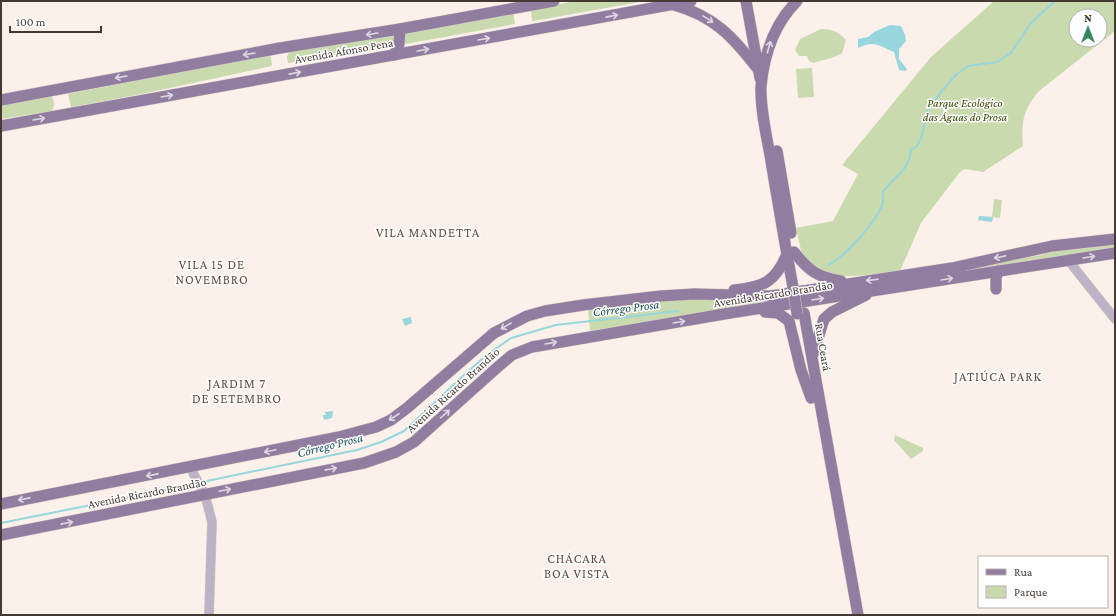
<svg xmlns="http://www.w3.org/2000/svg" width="1116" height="616" viewBox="0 0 1116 616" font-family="'Crimson Pro',serif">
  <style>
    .green { fill: #c9daae; fill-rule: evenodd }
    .water { fill: #96d6dc }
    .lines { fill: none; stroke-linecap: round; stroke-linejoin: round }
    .stream { stroke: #96d6dc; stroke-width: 2 }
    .tertiary-casing { stroke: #d7ccc5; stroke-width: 10 }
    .primary-casing { stroke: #d7ccc5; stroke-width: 12 }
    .tertiary { stroke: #beb3c6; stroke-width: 9 }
    .primary { stroke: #917da0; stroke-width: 11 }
    .primary-bridge-casing { stroke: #d7ccc5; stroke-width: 12; stroke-linecap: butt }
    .primary-bridge { stroke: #917da0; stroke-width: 11 }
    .oneway { stroke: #ded8e2 }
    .labels { text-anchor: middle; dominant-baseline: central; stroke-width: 3; stroke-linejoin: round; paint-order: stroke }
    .street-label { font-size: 12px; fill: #453a33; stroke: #fff }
    .park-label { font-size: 12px; font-style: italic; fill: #364900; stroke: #fff }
    .neighbourhood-label { font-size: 13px; letter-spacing: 1px; fill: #644b3e; stroke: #fff }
    .water-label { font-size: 13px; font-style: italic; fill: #1c5358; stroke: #fff }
  </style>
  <rect width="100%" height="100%" fill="#fcf0ea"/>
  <g class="green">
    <polygon points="575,1 645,1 545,19 532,21 531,10"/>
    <path d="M994,1H1115V31L1039,91C1023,110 1021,122 1023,146L983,172L965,169L960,172L921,223L900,271L874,275L830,277L803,259L796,228L833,221L858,174L842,165L931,57ZM1076,16H1100V40H1076Z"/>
    <polygon points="513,10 515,24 373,50 288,63 287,57 289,52"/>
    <path d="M821,29C832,29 839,32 846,40L842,53C833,59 824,59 814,63L809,61L807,56H799L795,50L800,39Z"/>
    <polygon points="267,55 271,57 272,66 132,96 71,107 68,94"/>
    <polygon points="812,68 814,97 798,98 796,69"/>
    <path d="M50,95C55,101 55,104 52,111L1,119V104Z"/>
    <polygon points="994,199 1002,200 1000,218 992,217"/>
    <polygon points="1115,243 1115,248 590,331 588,310 636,302 687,298 758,299 1042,255 1053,250"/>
    <polygon points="895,435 923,448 923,451 911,459 894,440"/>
  </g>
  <g class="water">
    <path d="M890,25L901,26L905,35L906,41L899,49V59L907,69L905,71L899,70L894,52C878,45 874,40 858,48V39L868,37L874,32Z"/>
    <polygon points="979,216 993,217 992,222 978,220"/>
    <polygon points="411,317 412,323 405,326 402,319"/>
    <polygon points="333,411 332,418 324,420 323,415 326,415 325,412"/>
  </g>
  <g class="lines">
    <g class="stream">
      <path d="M828,265C844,258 879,219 883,202C884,199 883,195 883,192C893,177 910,170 911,150L917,146L922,136L927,112L940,93L956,75L968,66L997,62L1011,53L1031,23L1055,1"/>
      <polyline points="202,482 357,450 381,442 404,431 464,375 488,354 511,338 556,325 678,311"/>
      <polyline points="1,523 196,484"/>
    </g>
    <defs>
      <g id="tertiary">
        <polyline points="1068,260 1115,319"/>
        <polyline points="190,467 205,495 212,522 209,615"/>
      </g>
      <g id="primary">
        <polyline points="746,1 760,78"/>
        <path d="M674,5C714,16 733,37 757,68"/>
        <polyline points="394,55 399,44 400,29"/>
        <polyline points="1,100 280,48 400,29 554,1"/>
        <polyline points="1,126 691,1"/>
        <polyline points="777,151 791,233"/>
        <path d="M794,252C809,271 817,277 841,281"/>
        <path d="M793,287C785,245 778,203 771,161C767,137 760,110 761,86C764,54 774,24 797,1"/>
        <polyline points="996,289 996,278 998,271"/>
        <path d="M734,290C763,287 775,283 787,254"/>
        <polyline points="765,312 778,313 789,321 801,370 811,398"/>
        <polyline points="804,313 858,615"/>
        <polyline points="813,354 824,319 832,312 866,295"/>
        <polyline points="1,504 339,437 376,427 391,420 407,408 494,333 527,316 545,311 583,305 661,296 694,294 771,296 952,268 1052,246 1115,239"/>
        <polyline points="1,535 364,463 396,452 414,442 500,365 512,355 532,347 724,314 1115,253"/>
      </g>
    </defs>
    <use href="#tertiary" class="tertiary-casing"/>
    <use href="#primary" class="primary-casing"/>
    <use href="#tertiary" class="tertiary"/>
    <use href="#primary" class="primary"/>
    <defs>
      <polyline id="primary-bridge" points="793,287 797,314"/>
    </defs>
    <use href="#primary-bridge" class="primary-bridge-casing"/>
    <use href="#primary-bridge" class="primary-bridge"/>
  </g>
  <defs><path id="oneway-shaft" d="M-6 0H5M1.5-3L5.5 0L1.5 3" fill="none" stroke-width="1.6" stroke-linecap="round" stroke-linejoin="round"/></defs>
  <g class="oneway">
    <use href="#oneway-shaft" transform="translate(612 16) rotate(-11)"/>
    <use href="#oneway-shaft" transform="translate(708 19) rotate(32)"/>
    <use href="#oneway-shaft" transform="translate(372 34) rotate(171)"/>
    <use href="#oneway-shaft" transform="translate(484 39) rotate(-10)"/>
    <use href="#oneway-shaft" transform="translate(769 47) rotate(-74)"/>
    <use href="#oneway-shaft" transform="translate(423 50) rotate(-10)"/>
    <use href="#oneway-shaft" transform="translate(249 54) rotate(170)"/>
    <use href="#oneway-shaft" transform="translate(295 73) rotate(-11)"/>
    <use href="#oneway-shaft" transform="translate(121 77) rotate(170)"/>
    <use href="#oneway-shaft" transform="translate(167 96) rotate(-10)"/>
    <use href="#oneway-shaft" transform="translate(39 119) rotate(-9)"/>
    <use href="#oneway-shaft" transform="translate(1000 257) rotate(168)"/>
    <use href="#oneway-shaft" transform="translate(1089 257) rotate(-9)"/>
    <use href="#oneway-shaft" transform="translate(947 279) rotate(-9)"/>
    <use href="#oneway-shaft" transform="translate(872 280) rotate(173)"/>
    <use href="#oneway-shaft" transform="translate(818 299) rotate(-9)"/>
    <use href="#oneway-shaft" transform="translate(679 322) rotate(-9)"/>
    <use href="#oneway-shaft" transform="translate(506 326) rotate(150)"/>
    <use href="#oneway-shaft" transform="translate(551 343) rotate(-10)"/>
    <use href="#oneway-shaft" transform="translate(445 414) rotate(-42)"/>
    <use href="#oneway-shaft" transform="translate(394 417) rotate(147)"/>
    <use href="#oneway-shaft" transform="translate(270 451) rotate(168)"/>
    <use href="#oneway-shaft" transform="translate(331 469) rotate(-11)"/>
    <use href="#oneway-shaft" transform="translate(152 475) rotate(169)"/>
    <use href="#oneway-shaft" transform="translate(225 490) rotate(-12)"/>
    <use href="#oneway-shaft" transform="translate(24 499) rotate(169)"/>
    <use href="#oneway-shaft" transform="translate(67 523) rotate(-11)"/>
  </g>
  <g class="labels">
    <g class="street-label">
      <text transform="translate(344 51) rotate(-10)">Avenida Afonso Pena</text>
      <text transform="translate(773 294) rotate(-9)">Avenida Ricardo Brandão</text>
      <text transform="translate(823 347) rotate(80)">Rua Ceará</text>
      <text transform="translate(453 390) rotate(-42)">Avenida Ricardo Brandão</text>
      <text transform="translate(147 493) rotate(-11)">Avenida Ricardo Brandão</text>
    </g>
    <g class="park-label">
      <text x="965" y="103">Parque Ecológico<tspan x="965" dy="14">das Águas do Prosa</tspan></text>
    </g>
    <g class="neighbourhood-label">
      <text x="428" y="232">VILA MANDETTA</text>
      <text x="212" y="264">VILA 15 DE<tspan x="212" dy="15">NOVEMBRO</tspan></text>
      <text x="998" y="376">JATIÚCA PARK</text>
      <text x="237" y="383">JARDIM 7<tspan x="237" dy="15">DE SETEMBRO</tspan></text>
      <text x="577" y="558">CHÁCARA<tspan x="577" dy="15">BOA VISTA</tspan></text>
    </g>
    <g class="water-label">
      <text transform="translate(626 308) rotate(-7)">Córrego Prosa</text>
      <text transform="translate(330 445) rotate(-14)">Córrego Prosa</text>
    </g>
  </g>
  <rect width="1116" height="616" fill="none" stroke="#453a33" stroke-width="4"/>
  <rect x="978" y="556" width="130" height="52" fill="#ffffff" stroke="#b5b0ad"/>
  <rect x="986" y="569" width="20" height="6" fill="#917da0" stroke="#b5b0ad"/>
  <text x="1014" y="576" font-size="12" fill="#453a33">Rua</text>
  <rect x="986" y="586" width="20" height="12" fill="#c9daae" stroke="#b5b0ad"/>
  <text x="1014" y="596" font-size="12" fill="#453a33">Parque</text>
  <g transform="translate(1088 28)"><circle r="19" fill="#ffffff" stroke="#b5b0ad"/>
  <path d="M0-3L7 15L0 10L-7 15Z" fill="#32885b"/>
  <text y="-6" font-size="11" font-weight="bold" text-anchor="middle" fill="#453a33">N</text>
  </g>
  <path d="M10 26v6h91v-6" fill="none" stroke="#453a33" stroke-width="2"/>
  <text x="16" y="26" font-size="12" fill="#453a33" stroke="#ffffff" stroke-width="3" paint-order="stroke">100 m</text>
</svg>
